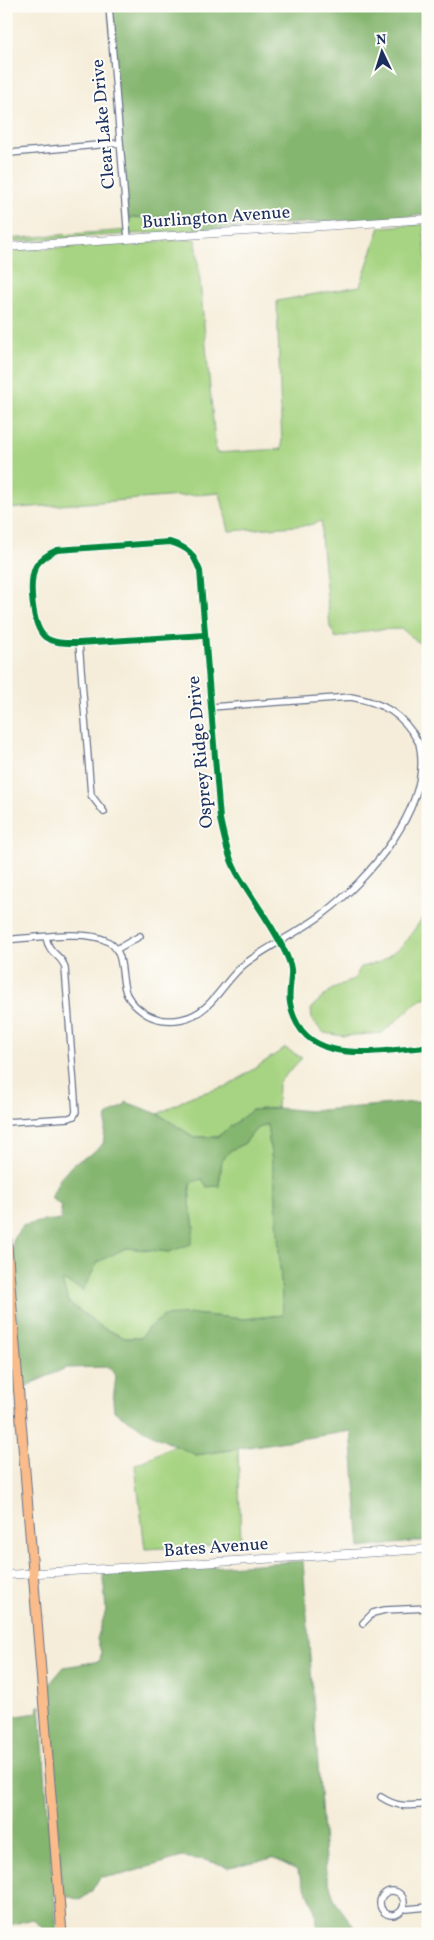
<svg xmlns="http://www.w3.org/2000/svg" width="434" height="1940" viewBox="0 0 434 1940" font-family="Vollkorn,serif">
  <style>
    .green { fill: #a7d482; stroke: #618270 }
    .forest { fill: #85b670; stroke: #507267; fill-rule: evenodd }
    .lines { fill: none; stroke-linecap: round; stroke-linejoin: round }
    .minor-casing { stroke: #677289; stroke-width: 8 }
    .tertiary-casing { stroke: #677289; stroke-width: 9 }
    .primary-casing { stroke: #677289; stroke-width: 11 }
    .minor { stroke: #fff; stroke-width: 5.5 }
    .tertiary { stroke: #fff; stroke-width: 8 }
    .primary { stroke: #f9bc8a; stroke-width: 9 }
    .cycleway-casing { stroke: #fdfcf7; stroke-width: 9 }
    .cycleway { stroke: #00873e; stroke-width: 6 }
    .labels { text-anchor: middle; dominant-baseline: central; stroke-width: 4; stroke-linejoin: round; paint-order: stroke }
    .street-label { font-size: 18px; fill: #1b2f5e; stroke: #fdfcf7 }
  </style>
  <rect width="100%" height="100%" fill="#fdfcf7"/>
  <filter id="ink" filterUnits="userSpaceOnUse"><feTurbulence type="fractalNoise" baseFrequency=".02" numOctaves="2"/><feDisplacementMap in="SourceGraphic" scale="10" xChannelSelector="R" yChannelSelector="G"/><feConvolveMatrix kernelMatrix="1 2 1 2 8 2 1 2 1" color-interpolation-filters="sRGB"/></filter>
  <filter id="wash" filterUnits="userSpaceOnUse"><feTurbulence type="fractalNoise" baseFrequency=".0096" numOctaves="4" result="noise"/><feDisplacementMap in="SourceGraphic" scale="20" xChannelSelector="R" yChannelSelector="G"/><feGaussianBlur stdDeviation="1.12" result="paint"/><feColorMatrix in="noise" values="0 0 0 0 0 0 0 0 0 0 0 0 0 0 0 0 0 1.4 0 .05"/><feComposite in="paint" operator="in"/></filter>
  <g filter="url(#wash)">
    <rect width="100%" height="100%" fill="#f5edd9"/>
    <g class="green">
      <polygon points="194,215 195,230 6,242 6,239 128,230 128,218"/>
      <polygon points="423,224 428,279 428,650 402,629 372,630 336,638 330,627 321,538 322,521 309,525 229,531 220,493 6,509 6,251 196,239 216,453 282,449 277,301 360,286 380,227"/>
      <polygon points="428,911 428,997 420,1000 382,1033 344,1036 324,1033 312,1020 311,1008 331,990 354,979 361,967 380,962 402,946"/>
      <polygon points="285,1048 302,1058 278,1083 277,1108 252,1110 217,1137 194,1137 158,1114 192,1096 228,1086"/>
      <polygon points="267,1124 275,1185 283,1315 243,1319 193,1314 148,1328 141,1338 125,1338 103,1328 68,1302 61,1279 83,1290 98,1262 113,1253 126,1248 169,1252 194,1227 190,1203 190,1182 202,1178 219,1186 222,1160 231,1150 245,1143 255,1130"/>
      <polygon points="176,1445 196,1455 238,1449 241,1544 145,1549 135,1465"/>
    </g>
    <g class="forest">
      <polygon points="108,6 428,6 428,215 195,230 194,216 128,218"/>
      <path d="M428,1101V1540L360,1548L351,1431L196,1455L154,1436L114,1411L113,1400L116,1377L109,1367L66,1368L32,1383L22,1390L15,1294L17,1293L16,1265L12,1253L13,1239L22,1226L42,1221L61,1220V1206L51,1198L59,1180L74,1163L91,1154L103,1144L107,1116L125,1105L126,1102L158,1114L194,1137H217L252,1110L277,1108L310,1111ZM267,1124L275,1185L283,1315L243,1319L193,1314L164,1316L148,1328L141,1338H125L103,1328L68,1302L62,1280L83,1290L98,1262L126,1248L169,1252L191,1244L194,1227L190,1203V1183L202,1179L207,1187L219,1186L222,1160L231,1150L245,1143L255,1130Z"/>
      <polygon points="6,1294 15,1395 6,1401"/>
      <polygon points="303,1561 326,1873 335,1901 359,1934 319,1934 314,1906 297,1870 273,1858 229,1867 205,1860 182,1857 121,1875 100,1877 91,1892 80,1900 64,1895 62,1894 46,1693 52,1681 64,1667 100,1661 101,1652 97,1639 106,1610 103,1574"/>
      <polygon points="40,1705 57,1934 49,1934 33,1919 6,1926 6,1718 36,1713"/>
    </g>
  </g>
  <g filter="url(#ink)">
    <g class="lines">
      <defs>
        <g id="minor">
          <polyline points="109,6 128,239"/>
          <polyline points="10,153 120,143"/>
          <path d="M205,635L79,643C68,643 54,644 45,637C32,626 28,581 36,566C41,558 48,554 57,550L170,542C189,548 193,553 200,571L220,819C224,837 228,857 237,873C251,897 268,919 281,944C285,952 290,960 291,969C292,980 288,992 290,1003C302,1070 379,1050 428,1047"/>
          <polyline points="79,643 91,795 104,812"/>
          <path d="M6,940C32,938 86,929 107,941C127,951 119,979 127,995C131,1002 137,1008 143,1012C154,1020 169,1022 182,1019C213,1013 223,980 246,963C270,945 298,933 323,914C367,881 434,806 419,743C402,713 384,703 351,697L211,707"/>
          <polyline points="117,949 140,936"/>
          <path d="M6,1122L69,1118L74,1116L76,1112L65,968C62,954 49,956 46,937"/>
          <polyline points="363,1623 373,1613 385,1610 428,1608"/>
          <path d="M381,1797C398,1808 408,1806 428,1804"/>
          <circle cx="392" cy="1903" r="12"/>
          <polyline points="403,1908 407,1909 428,1907"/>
        </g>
        <g id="tertiary">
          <polyline points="6,247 428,219"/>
          <polyline points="6,1575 428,1549"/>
        </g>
        <polyline id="primary" points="6,1233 62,1934"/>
      </defs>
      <use href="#minor" class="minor-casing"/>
      <use href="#tertiary" class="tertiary-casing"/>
      <use href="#primary" class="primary-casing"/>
      <use href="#minor" class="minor"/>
      <use href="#tertiary" class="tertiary"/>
      <use href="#primary" class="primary"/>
      <defs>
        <path id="cycleway" d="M205,635L79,643C68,643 54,644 45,637C32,626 28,581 36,566C41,558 48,554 57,550L170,542C189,548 193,553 200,571L220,819C224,837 228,857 237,873C251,897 268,919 281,944C285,952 290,960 291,969C292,980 288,992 290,1003C302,1070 379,1050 428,1047"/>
      </defs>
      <use href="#cycleway" class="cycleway-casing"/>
      <use href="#cycleway" class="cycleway"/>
    </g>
  </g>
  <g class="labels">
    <g class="street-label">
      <text transform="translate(104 124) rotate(-95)">Clear Lake Drive</text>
      <text transform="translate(216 218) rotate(-4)">Burlington Avenue</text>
      <text transform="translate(201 752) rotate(-95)">Osprey Ridge Drive</text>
      <text transform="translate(216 1548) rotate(-4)">Bates Avenue</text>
    </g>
  </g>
  <rect width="434" height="1940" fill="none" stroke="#fdfcf7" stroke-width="25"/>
  <g transform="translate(382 52) rotate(356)" stroke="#fdfcf7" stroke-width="4" paint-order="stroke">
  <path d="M0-4L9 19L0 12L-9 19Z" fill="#1b2f5e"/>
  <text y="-8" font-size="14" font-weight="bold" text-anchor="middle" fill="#1b2f5e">N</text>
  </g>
</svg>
